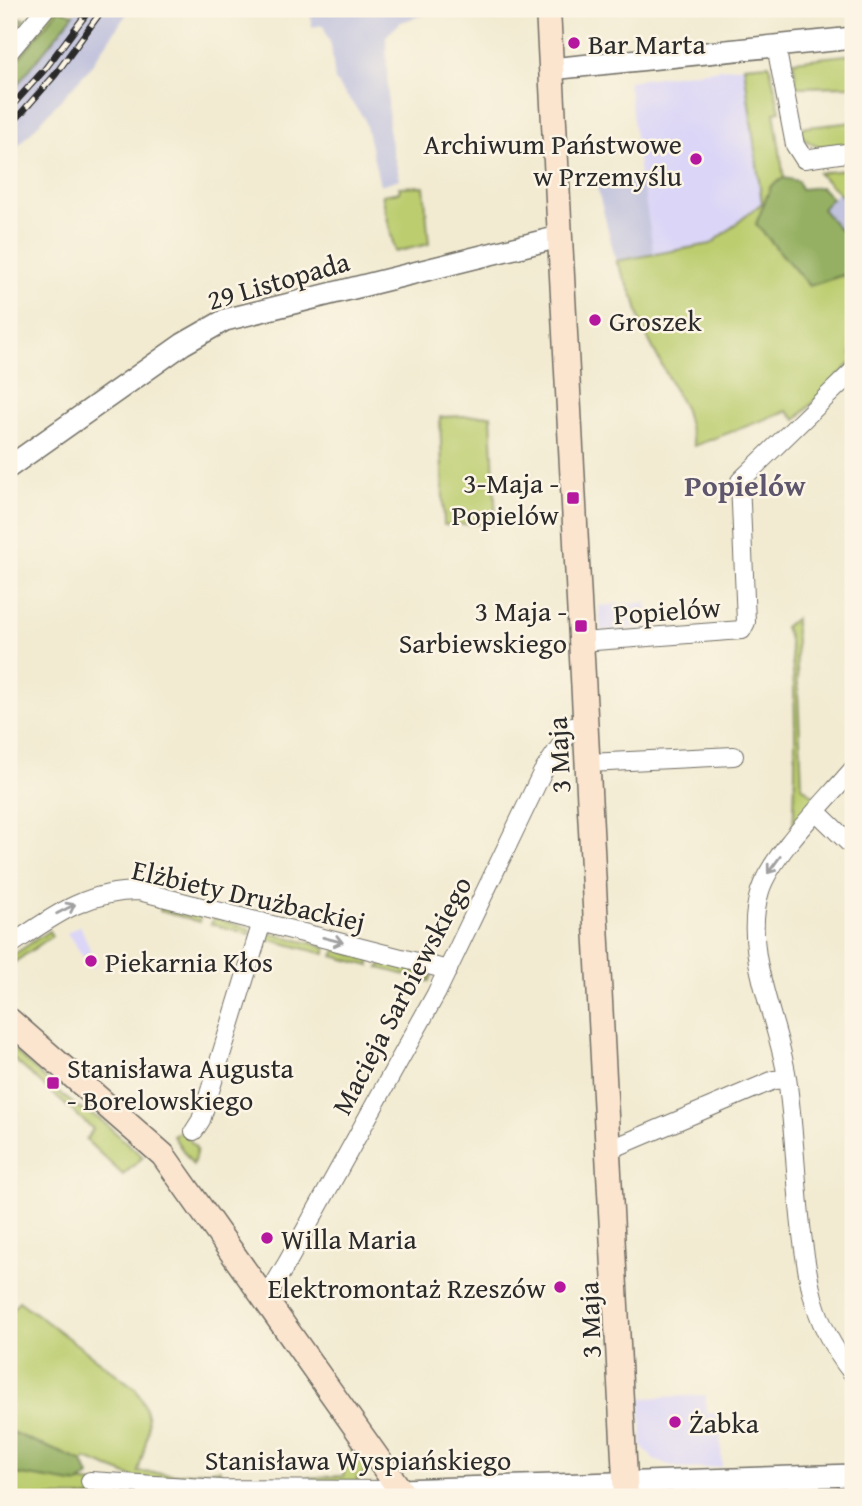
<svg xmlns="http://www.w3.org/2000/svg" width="862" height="1506" viewBox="0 0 862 1506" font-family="'Gentium Book Plus',serif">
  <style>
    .built { fill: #dbd6f7 }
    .industrial { fill: #c1c2dd }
    .green { fill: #bccd70; stroke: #747c4e; stroke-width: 2 }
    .forest { fill: #95b062; stroke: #606e46; stroke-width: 2 }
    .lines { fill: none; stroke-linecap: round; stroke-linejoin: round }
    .minor-casing { stroke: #716e65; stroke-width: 20 }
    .tertiary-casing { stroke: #716e65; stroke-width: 24 }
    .secondary-casing { stroke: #716e65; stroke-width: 27 }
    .minor { stroke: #fff; stroke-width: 18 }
    .tertiary { stroke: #fff; stroke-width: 21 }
    .secondary { stroke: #fbe5cf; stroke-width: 24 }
    .rail-casing { stroke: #2b2b2b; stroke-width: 7 }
    .rail { stroke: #fcf5e5; stroke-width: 4.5; stroke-dasharray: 13; stroke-linecap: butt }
    .oneway { stroke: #a0a0a0 }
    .poi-dot { fill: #b5179e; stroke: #fcf5e5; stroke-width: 2.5 }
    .labels { text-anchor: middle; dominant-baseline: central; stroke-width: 5; stroke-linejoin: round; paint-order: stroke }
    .poi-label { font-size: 28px; fill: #2b2b2b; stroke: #fcf5e5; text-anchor: start }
    .street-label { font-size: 28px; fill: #2b2b2b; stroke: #fcf5e5 }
    .neighbourhood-label { font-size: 30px; font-weight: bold; fill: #5d566c; stroke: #fcf5e5 }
  </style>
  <rect width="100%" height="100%" fill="#fcf5e5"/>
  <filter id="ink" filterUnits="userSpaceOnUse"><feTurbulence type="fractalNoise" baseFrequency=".0143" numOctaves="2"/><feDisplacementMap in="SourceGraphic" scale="14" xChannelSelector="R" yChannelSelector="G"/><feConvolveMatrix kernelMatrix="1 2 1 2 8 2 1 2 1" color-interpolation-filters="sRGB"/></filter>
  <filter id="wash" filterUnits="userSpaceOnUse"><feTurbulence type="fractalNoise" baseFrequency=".00686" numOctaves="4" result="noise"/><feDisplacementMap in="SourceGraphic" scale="28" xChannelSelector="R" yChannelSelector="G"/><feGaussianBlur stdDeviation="1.57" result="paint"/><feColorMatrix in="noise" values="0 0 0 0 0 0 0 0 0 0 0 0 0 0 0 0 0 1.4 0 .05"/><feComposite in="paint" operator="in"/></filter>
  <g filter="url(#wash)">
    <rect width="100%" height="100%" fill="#f2ebd2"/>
    <g class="built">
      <polygon points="744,66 762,203 711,244 654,254 643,199 628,81"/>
      <polygon points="647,602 649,628 601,631 599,606"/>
      <polygon points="80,925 97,965 91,968 67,933"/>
      <polygon points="706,1395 706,1413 719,1413 722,1467 683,1469 654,1460 642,1446 641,1398"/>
    </g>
    <g class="industrial">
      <polygon points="78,9 130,9 88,70 9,156 9,95"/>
      <polygon points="306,9 442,9 401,22 386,36 389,136 400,179 380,185 364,118 335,81 331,45 323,25 312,27 310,10"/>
      <polygon points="641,175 654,254 616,261 596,183"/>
      <polygon points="838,193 853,206 853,245 822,208"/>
    </g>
    <g class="green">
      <polygon points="54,9 59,9 9,71 9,62"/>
      <polygon points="853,54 853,86 797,87 793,61"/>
      <polygon points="769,64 780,111 774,112 784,178 771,186 756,224 809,286 843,275 853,284 853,350 851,353 853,361 796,420 787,411 694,446 685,410 641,325 635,300 616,261 711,244 762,203 744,66"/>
      <path d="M853,122V141C834,152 807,151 798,128Z"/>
      <polygon points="853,169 853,206 818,173"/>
      <polygon points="424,186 429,244 395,252 382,195 400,192 399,187"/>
      <polygon points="491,415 496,523 444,525 440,417"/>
      <path d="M795,619L802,786L816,798L793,828C795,798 799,645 784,627Z"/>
      <polygon points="161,904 199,914 200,922 160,911"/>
      <polygon points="214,918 249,928 250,934 211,924"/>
      <polygon points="49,931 52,936 9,966 9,958"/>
      <polygon points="269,933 326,947 325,954 267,939"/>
      <polygon points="336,950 370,959 370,966 333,956"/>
      <polygon points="383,962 432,976 429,981 379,968"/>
      <polygon points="9,1045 60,1093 77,1107 100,1119 143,1157 123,1175 86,1140 93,1129 9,1055"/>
      <polygon points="182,1130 197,1149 193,1165 173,1136"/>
      <path d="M19,1301L136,1389C156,1421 147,1438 138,1472L175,1474L220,1469V1482L343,1476L351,1448L364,1466V1475L357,1477L358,1483L216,1487L135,1478L86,1459L83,1462L9,1431V1314Z"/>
      <polygon points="9,1473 192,1497 9,1497"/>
    </g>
    <g class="forest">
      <polygon points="59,9 74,14 9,95 9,71"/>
      <polygon points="9,15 25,19 9,40"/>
      <polygon points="784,178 798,181 801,189 821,187 832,198 822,209 853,245 853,284 843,275 809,286 756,224 771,186"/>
      <polygon points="9,1431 83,1462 89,1476 79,1484 9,1473"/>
    </g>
  </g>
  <g filter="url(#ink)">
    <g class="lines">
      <defs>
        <g id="minor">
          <polyline points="776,46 795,145 804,159 853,152"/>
          <polyline points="9,52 45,9"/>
          <polyline points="581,642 742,630 746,622 740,481 853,371"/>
          <polyline points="588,763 734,756"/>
          <path d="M853,769C828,799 771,855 760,891C741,952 778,1018 787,1078C797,1148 796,1220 811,1289C818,1321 833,1349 853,1374"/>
          <polyline points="817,812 853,847"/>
          <path d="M9,946C52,917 85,891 139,891L448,970"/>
          <polyline points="194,1131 201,1120 262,922"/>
          <polyline points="609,1150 774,1080 787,1079"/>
          <polyline points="264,1296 271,1290 287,1263 436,994 542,773 573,727 586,726"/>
          <polyline points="90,1481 221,1489 400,1490"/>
        </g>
        <g id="tertiary">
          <polyline points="551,69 853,38"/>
          <polyline points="9,467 183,344 225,320 559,237"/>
          <polyline points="400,1490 853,1475"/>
        </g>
        <g id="secondary">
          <polyline points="548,9 626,1497"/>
          <polyline points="9,1020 163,1155 405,1497"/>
        </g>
      </defs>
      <use href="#minor" class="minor-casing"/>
      <use href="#tertiary" class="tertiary-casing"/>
      <use href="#secondary" class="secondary-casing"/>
      <use href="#minor" class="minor"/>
      <use href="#tertiary" class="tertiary"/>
      <use href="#secondary" class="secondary"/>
      <defs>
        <g id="rail">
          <polyline points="9,109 45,69 90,9"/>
          <polyline points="9,127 55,75 103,9"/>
        </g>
      </defs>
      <use href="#rail" class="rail-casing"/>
      <use href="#rail" class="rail"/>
    </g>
    <defs><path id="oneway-shaft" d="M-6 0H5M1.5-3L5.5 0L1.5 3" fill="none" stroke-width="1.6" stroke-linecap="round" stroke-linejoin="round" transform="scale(1.75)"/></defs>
    <g class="oneway">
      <use href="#oneway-shaft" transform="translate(774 865) rotate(126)"/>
      <use href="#oneway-shaft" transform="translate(66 909) rotate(-27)"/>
      <use href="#oneway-shaft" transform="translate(333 940) rotate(14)"/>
    </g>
  </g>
  <g class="poi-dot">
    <circle cx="574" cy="43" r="7"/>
    <circle cx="696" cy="159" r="7"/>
    <circle cx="595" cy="320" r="7"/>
    <rect x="566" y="491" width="14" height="14" rx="3.5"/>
    <rect x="574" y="619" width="14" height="14" rx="3.5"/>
    <circle cx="91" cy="961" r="7"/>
    <rect x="46" y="1076" width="14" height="14" rx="3.5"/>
    <circle cx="267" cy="1238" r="7"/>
    <circle cx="560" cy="1287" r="7"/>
    <circle cx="675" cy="1422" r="7"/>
  </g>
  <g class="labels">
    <g class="poi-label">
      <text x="588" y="43">Bar Marta</text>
      <text x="682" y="143" text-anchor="end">Archiwum Państwowe<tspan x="682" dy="32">w Przemyślu</tspan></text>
      <text x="609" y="320">Groszek</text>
      <text x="559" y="482" text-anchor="end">3-Maja -<tspan x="559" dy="32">Popielów</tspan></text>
      <text x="567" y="610" text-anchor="end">3 Maja -<tspan x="567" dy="32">Sarbiewskiego</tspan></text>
      <text x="105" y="961">Piekarnia Kłos</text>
      <text x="67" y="1067">Stanisława Augusta<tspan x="67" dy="32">- Borelowskiego</tspan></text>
      <text x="281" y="1238">Willa Maria</text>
      <text x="546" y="1287" text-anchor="end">Elektromontaż Rzeszów</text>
      <text x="689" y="1422">Żabka</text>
    </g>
    <g class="street-label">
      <text transform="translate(278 280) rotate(-16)">29 Listopada</text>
      <text transform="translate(667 610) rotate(-4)">Popielów</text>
      <text transform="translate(558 755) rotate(-93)">3 Maja</text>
      <text transform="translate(249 895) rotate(13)">Elżbiety Drużbackiej</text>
      <text transform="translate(401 995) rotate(-62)">Macieja Sarbiewskiego</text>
      <text transform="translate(589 1320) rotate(-92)">3 Maja</text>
      <text x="358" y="1459">Stanisława Wyspiańskiego</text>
    </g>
    <g class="neighbourhood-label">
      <text x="745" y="485">Popielów</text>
    </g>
  </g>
  <rect width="862" height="1506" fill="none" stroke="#fcf5e5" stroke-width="35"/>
</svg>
